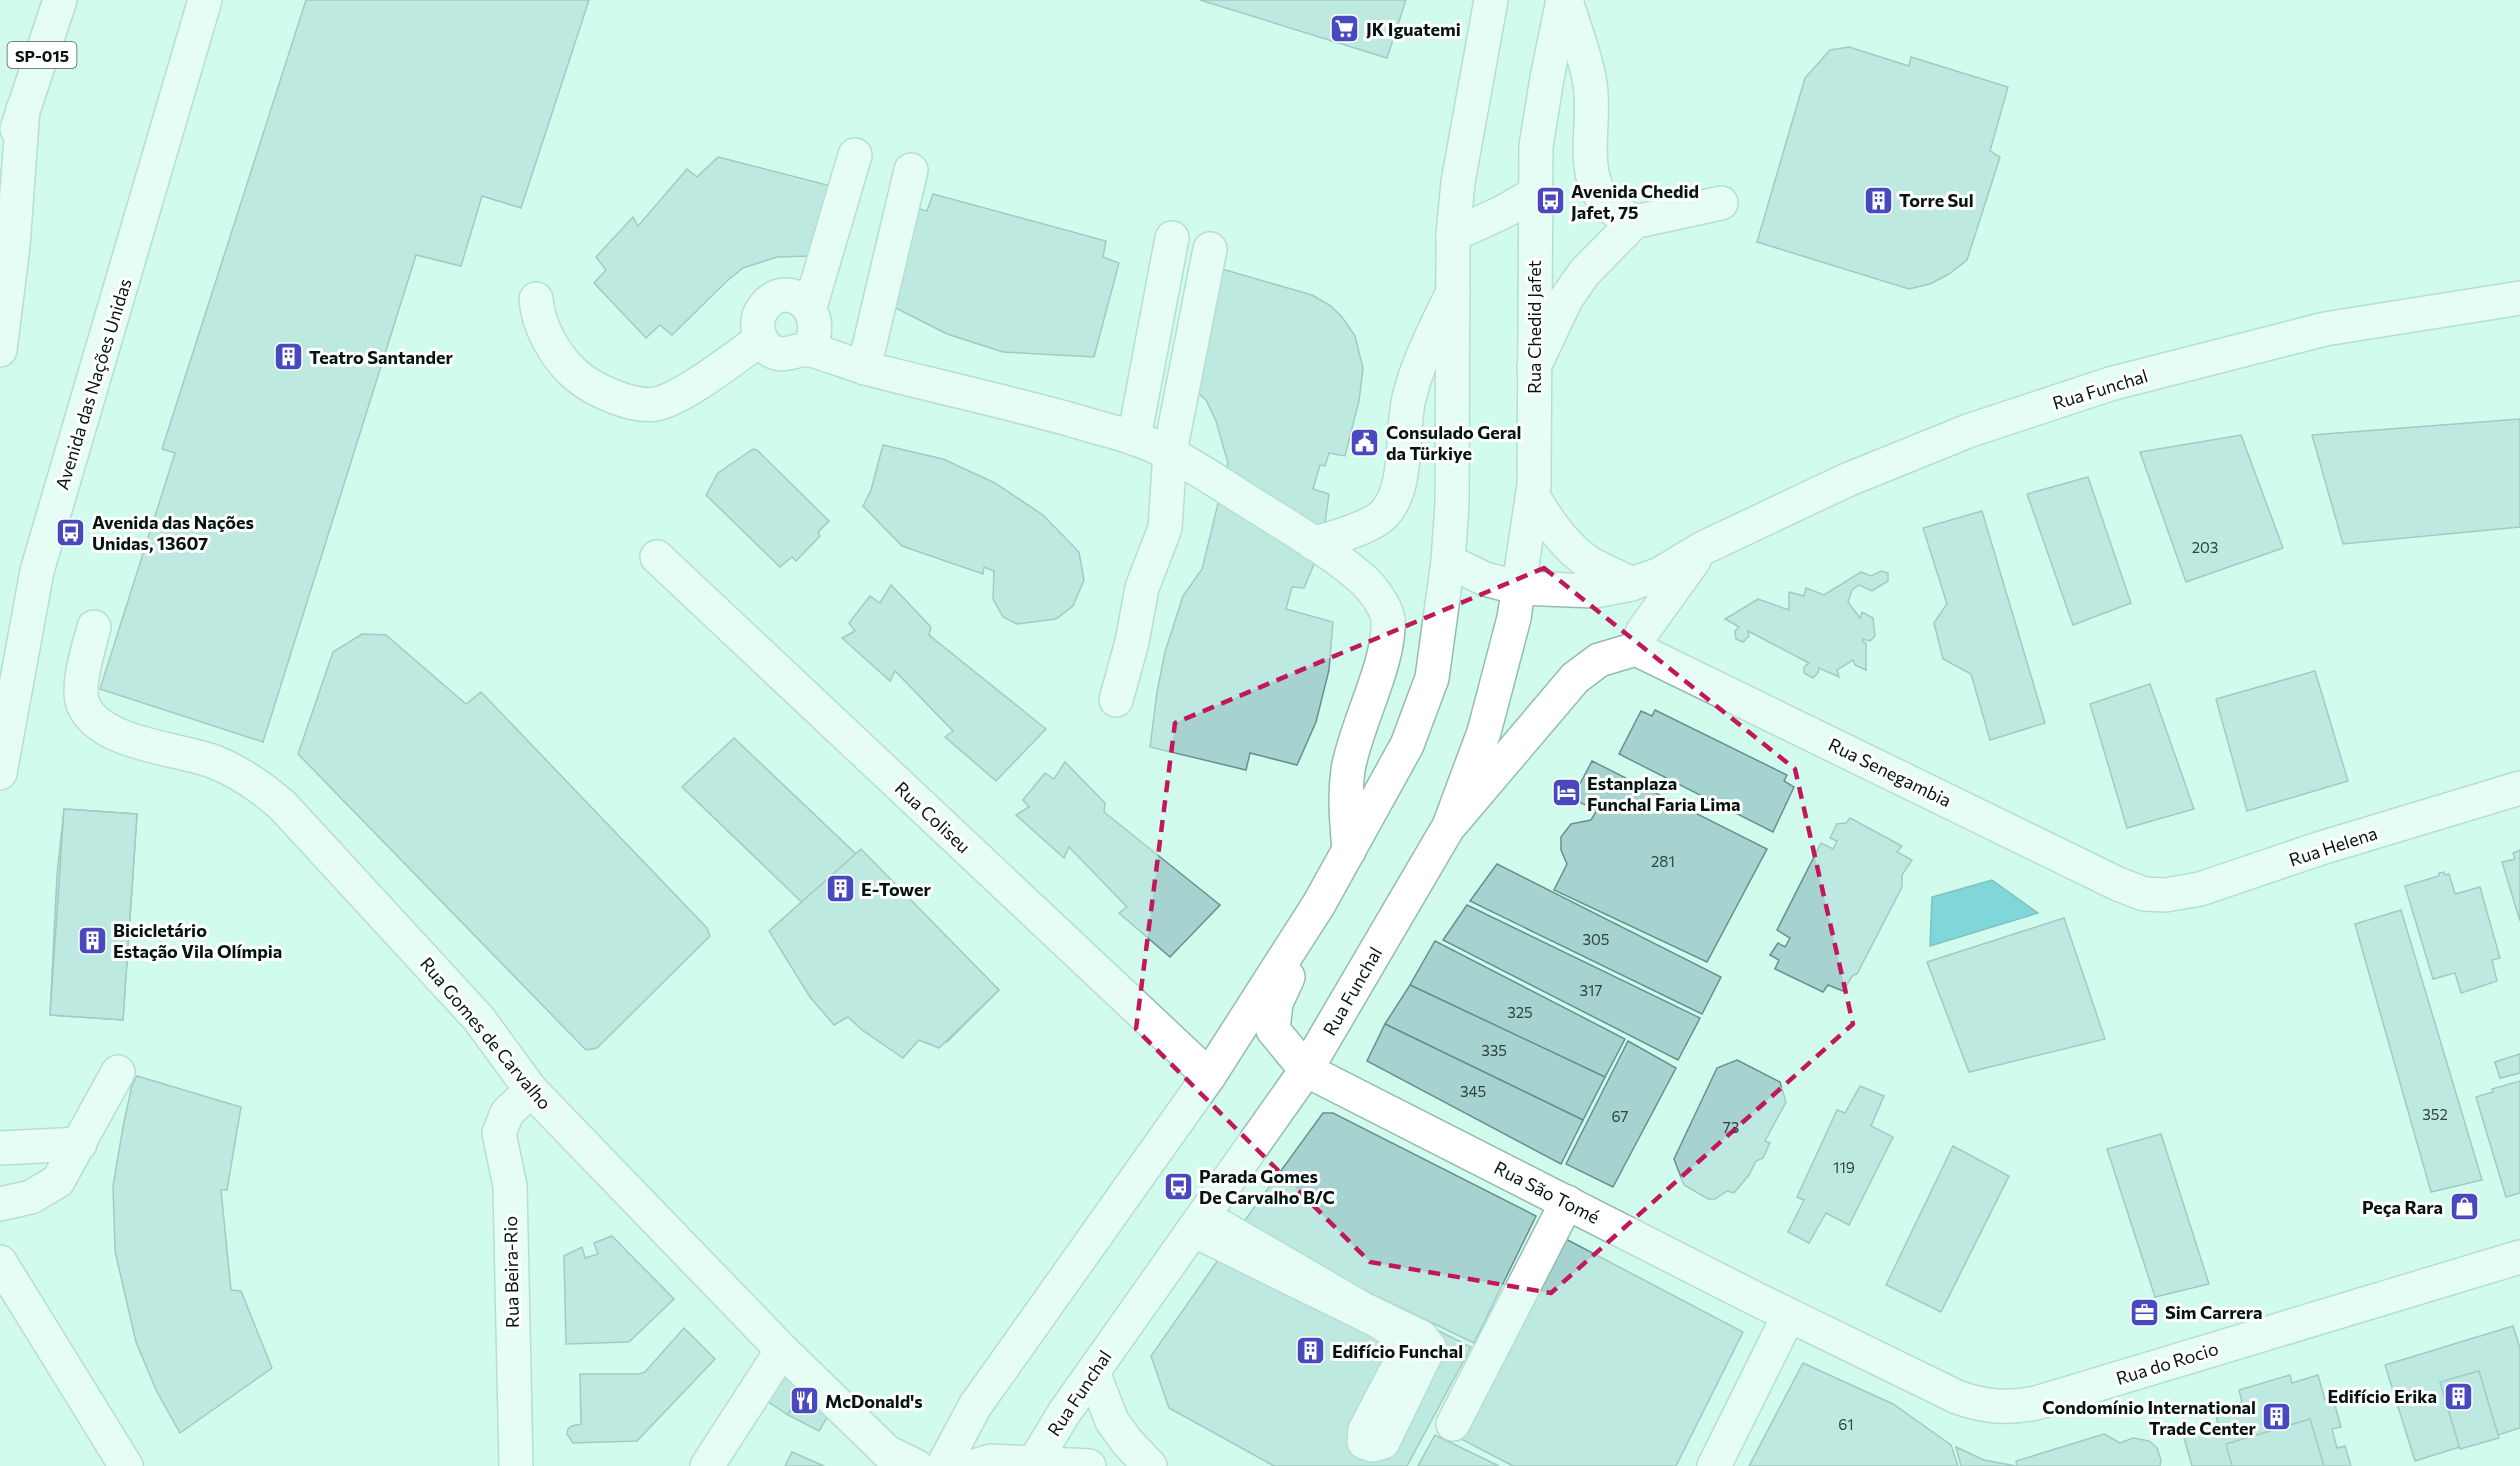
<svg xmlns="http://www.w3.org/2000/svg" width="2520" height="1466" viewBox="0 0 2520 1466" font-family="Commissioner,sans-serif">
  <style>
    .water { fill: #1fa9c2; stroke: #187d8d; stroke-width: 1.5 }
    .building { fill: #a6d3d0; stroke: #66918f; stroke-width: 1.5 }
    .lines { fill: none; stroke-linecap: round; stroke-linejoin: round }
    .minor-casing { stroke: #94bcae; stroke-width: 36 }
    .major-casing { stroke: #94bcae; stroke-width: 36 }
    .highway-casing { stroke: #94bcae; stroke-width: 36 }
    .minor { stroke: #fff; stroke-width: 33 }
    .major { stroke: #fff; stroke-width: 33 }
    .highway { stroke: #fff; stroke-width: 33 }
    .marked { fill: none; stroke: #c2185b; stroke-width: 4.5; stroke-dasharray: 12 8; stroke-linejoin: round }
    .labels { text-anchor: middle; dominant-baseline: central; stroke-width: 6; stroke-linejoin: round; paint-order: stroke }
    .number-label { font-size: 15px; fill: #2e4440 }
    .shield { fill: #fff; stroke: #515b58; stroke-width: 1.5 }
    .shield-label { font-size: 16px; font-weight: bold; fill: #061510 }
    .poi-label { font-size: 18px; font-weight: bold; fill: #061510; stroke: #fff; text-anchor: start }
    .street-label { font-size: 18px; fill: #061510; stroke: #fff }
  </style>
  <rect width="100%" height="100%" fill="#d1fbec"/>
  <polygon class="water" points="1992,880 2038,913 1930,946 1932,897"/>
  <g class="building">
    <polygon points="306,0 589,0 521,208 482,196 461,266 416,255 263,742 100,689 175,453 162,449"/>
    <polygon points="1200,0 1406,0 1387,58"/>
    <polygon points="1849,47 1909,66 1911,57 2008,87 1990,151 2000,157 1967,260 1949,274 1930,284 1909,289 1757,242 1805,78 1830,50"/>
    <polygon points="718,157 831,186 810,256 777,257 743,268 727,281 672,335 660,325 646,338 594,283 606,270 596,257 633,217 638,226 687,169 697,177"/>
    <polygon points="933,194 1106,241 1103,257 1119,263 1094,357 1003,352 947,334 884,302 909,206 927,211"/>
    <polygon points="1222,269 1312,295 1331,306 1342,317 1355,336 1363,368 1359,401 1345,456 1329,453 1325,466 1320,465 1313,489 1329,494 1322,545 1304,588 1292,587 1286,609 1333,622 1329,670 1316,722 1297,765 1250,753 1246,770 1150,747 1157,692 1165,652 1183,596 1202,569 1228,463 1216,421 1206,400 1175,373"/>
    <polygon points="2520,419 2520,527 2343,544 2312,435"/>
    <polygon points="2241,435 2283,548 2186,582 2140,452"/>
    <polygon points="883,445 943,459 995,483 1043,515 1079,552 1084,580 1073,606 1056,619 1017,624 1003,617 993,599 994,571 984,567 983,574 902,546 863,506 871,490"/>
    <polygon points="753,449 757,450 829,521 818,532 820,536 796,561 792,557 780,567 706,495 718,473"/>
    <polygon points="2088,477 2131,603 2073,625 2027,494"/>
    <polygon points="1982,511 2045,723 1990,740 1971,674 1943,659 1934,623 1947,604 1923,528"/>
    <polygon points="1881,571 1888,573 1888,581 1872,591 1859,585 1852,590 1848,602 1860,618 1862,612 1873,618 1875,636 1870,641 1863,639 1863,642 1866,643 1866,670 1855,665 1853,660 1837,670 1839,677 1819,668 1818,673 1813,678 1804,673 1804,667 1809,663 1748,631 1749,636 1743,642 1736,639 1735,631 1739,627 1725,619 1758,599 1789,610 1789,592 1804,596 1806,588 1824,595 1861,572 1871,576"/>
    <polygon points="891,585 931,627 929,635 1046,729 996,781 945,737 953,731 895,671 890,681 842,638 855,631 849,623 870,596 880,603"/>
    <polygon points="362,634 386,635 466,704 481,692 707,928 710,936 597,1048 586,1050 298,754 333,652"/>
    <polygon points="2315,671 2348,781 2247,811 2216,699"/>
    <polygon points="2150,684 2194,809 2127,828 2090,704"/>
    <polygon points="1655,710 1787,775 1784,781 1794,787 1773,832 1619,754 1641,711 1652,716"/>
    <polygon points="734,738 999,990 947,1042 682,787"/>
    <polygon points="1592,761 1767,849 1707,962 1554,890 1567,864 1561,850 1561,837 1571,824 1591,820 1597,810 1572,799"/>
    <polygon points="1065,762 1105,803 1104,812 1220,905 1170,957 1119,913 1127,907 1069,847 1064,858 1016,815 1029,807 1023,800 1045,773 1054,779"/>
    <polygon points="64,809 137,814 123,1020 50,1015 57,875"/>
    <polygon points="64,809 137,814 123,1020 50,1015"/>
    <polygon points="1850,818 1902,846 1897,852 1912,860 1902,875 1902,887 1857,974 1853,975 1843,991 1828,985 1823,992 1775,969 1779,960 1770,955 1778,943 1785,947 1790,938 1777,930 1821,843 1833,849 1837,841 1830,838 1837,824 1846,823"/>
    <polygon points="861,849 999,990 939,1048 919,1040 903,1058 862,1030 848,1017 834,1025 810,997 769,931"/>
    <polygon points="2520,850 2520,921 2502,862 2515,859 2513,853"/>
    <polygon points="1497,864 1721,977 1702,1014 1470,901"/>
    <polygon points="2444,872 2445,875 2449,874 2455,894 2480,887 2500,958 2492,960 2497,981 2461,993 2455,973 2433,979 2405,886 2439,876 2439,873"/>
    <polygon points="1467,905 1700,1018 1678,1060 1443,940"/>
    <polygon points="2401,910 2482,1180 2431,1192 2355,924"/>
    <polygon points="2064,918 2105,1039 1969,1072 1927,962"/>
    <polygon points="1435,941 1625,1039 1605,1077 1410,985"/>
    <polygon points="1410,985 1605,1077 1583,1120 1385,1024"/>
    <polygon points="1385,1024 1583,1120 1561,1164 1367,1061"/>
    <polygon points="1628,1041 1676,1068 1613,1187 1566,1164"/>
    <polygon points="2520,1054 2520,1073 2500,1078 2495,1062"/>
    <polygon points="2520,1054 2520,1073 2500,1078 2495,1062"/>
    <polygon points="1737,1060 1780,1082 1786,1102 1765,1141 1770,1143 1763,1158 1756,1161 1749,1175 1734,1193 1727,1191 1715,1199 1708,1199 1684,1185 1674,1159 1717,1068"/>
    <polygon points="137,1076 241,1107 227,1190 221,1190 231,1290 241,1291 272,1368 180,1433 157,1392 136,1342 115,1251 113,1186 123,1127 132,1085"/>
    <polygon points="2520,1081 2520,1193 2506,1197 2476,1097 2493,1092 2492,1089"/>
    <polygon points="1860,1086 1884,1096 1871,1126 1893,1137 1849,1225 1826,1213 1809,1243 1788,1232 1804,1200 1797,1197 1837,1110 1845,1113"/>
    <polygon points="1323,1113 1333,1113 1536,1216 1474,1343 1266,1243 1240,1227"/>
    <polygon points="2161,1134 2209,1284 2155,1297 2107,1149"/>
    <polygon points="1953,1146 2009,1176 1941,1312 1886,1285"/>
    <polygon points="1543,1227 1743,1332 1676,1466 1513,1466 1440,1428"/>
    <polygon points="1239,1230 1471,1347 1407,1466 1274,1466 1169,1408 1151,1356"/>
    <polygon points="612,1236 674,1299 629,1342 566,1344 564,1256 582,1247 585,1258 598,1254 594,1243"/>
    <polygon points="2513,1326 2520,1348 2520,1428 2415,1461 2385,1365"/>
    <polygon points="684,1328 715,1359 637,1441 573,1443 567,1434 568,1429 572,1426 581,1424 580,1374 638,1374 645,1372"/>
    <polygon points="1803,1363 1893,1404 1951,1445 1958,1466 1749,1466"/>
    <polygon points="2479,1371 2499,1438 2460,1449 2440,1382"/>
    <polygon points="781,1372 801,1388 788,1415 764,1399"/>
    <polygon points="2290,1375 2292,1383 2318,1375 2325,1400 2333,1398 2341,1427 2332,1429 2337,1448 2345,1446 2351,1466 2192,1466 2184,1438 2197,1434 2197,1430 2218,1423 2214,1410 2242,1402 2239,1390"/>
    <polygon points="801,1388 828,1416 819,1431 788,1415"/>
    <polygon points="2310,1419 2324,1466 2232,1466 2226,1444"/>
    <polygon points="2104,1434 2120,1443 2133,1438 2149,1441 2157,1448 2161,1460 2160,1466 2017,1466 2016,1461"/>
    <polygon points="1435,1435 1499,1466 1418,1466"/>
    <polygon points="1956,1447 1984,1460 2016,1466 1961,1466"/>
    <polygon points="792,1452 824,1466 785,1466"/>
  </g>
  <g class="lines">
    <defs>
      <g id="minor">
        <path d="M1566,0C1574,28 1586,56 1590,84C1596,120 1581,165 1601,197C1609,209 1623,215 1634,222"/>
        <polyline points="1453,235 1503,212 1534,194"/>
        <path d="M536,299C538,326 555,357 576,375C593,390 633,408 656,404C683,399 737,356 761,339"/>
        <polyline points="810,307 855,155"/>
        <path d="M808,349C831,313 789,275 764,307C754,319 756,340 770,350C785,360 797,347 811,350C829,355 846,362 863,367C882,373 902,377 921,382C974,395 1026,407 1079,422C1098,428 1117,432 1136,439C1179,454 1215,481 1254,505C1290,528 1329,550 1361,578C1371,586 1386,606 1388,619C1391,662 1355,726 1348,770C1344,798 1347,824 1349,851"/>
        <polyline points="1534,367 1566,299 1584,273 1634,222 1721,203"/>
        <polyline points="864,368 911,170"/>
        <polyline points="1134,438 1172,238"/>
        <path d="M1314,544C1334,537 1372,528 1385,513C1409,487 1401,431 1409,398C1418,361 1436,327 1453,292"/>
        <polyline points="657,557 1209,1076"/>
        <polyline points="1448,561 1485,579 1519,588 1595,591 1631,584 1660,574 1701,549 1847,480 1968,431 2110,384 2325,329 2520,298"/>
        <path d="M94,627C89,647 76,685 83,704C99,744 175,748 212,761C239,771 261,787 282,805L479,1019L531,1090L782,1350L887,1452L916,1466"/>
        <polyline points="1636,649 2118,884 2144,894 2165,895 2200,889 2318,849 2520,788"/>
        <polyline points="1636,649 1643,631 1694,560"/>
        <polyline points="1116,700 1132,642 1142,588 1165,528 1170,452 1210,249"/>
        <polyline points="1452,823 1575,678 1599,660 1636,649"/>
        <path d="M1306,1070L1756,1299L1957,1397C1985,1407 2007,1409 2036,1403L2520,1257"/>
        <polyline points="0,1148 80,1144"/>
        <polyline points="0,1204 31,1197 58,1181 118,1072"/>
        <polyline points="1193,1230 1376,1320 1402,1336 1408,1344 1406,1352 1365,1430 1364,1442 1373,1445 1383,1442 1429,1347 1421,1337 1363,1309 1203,1216"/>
        <polyline points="0,1262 126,1466"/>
        <polyline points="1453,1424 1567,1202"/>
        <polyline points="516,1466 510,1186 499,1133 507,1113 531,1090"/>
        <polyline points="707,1466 782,1350"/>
        <polyline points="974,1466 991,1461 1089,1466"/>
        <polyline points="1714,1466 1789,1315"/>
      </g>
      <g id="major">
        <path d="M1533,496C1547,520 1564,546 1588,562C1601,570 1617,576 1631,584"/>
        <polyline points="1288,977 1276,1003 1273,1030 1306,1070"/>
        <polyline points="1093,1372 1112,1421 1128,1443 1150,1466"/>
        <polyline points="943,1466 975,1406 1209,1076 1319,904 1407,745 1432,678 1448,561 1452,504 1453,235 1458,182 1491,0"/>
        <polyline points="1032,1466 1064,1413 1306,1070 1449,826 1484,732 1514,618 1534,485 1536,146 1547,78 1563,0"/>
      </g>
      <g id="highway">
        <polyline points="17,129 60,0"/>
        <polyline points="0,350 13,246 23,109"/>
        <polyline points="0,773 37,571 205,0"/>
      </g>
    </defs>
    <use href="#minor" class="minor-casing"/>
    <use href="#major" class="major-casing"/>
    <use href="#highway" class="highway-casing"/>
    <use href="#minor" class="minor"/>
    <use href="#major" class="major"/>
    <use href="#highway" class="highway"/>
  </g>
  <path d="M0 0H2520V1466H0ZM1544,568L1795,769L1853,1024L1551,1293L1370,1262L1136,1029L1175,723Z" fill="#d1fbec" fill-opacity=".55" fill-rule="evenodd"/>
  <path class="marked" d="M1544,568L1795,769L1853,1024L1551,1293L1370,1262L1136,1029L1175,723Z"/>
  <defs>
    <symbol id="supermarket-square" viewBox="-11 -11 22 22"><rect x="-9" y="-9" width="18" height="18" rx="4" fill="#4949bf" stroke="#fff"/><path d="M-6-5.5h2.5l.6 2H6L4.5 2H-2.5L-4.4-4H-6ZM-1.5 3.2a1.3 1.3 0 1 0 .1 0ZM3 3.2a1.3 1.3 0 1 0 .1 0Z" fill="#fff"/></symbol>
    <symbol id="building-square" viewBox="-11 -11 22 22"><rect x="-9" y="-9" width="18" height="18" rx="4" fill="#4949bf" stroke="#fff"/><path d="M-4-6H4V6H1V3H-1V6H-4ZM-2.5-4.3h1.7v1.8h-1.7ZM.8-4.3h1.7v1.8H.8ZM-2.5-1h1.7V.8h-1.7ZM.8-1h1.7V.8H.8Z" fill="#fff"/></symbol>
    <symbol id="bus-square" viewBox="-11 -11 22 22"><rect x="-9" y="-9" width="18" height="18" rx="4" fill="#4949bf" stroke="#fff"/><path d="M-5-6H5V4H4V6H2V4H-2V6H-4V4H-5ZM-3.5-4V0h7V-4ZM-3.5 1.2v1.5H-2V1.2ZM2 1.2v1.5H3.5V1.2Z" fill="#fff"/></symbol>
    <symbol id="civic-square" viewBox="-11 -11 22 22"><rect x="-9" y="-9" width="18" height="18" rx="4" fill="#4949bf" stroke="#fff"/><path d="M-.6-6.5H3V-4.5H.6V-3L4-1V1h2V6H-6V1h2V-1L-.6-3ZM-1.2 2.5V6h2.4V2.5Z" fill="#fff"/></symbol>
    <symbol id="hotel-square" viewBox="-11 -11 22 22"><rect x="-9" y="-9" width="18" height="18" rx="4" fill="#4949bf" stroke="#fff"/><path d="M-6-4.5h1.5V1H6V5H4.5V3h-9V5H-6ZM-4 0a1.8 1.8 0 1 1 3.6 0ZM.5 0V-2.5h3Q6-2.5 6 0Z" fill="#fff"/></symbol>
    <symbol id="shop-square" viewBox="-11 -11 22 22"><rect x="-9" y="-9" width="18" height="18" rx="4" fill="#4949bf" stroke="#fff"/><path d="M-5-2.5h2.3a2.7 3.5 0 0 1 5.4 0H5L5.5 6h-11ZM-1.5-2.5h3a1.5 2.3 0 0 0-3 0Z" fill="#fff"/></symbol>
    <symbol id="office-square" viewBox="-11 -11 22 22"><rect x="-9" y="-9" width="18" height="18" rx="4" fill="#4949bf" stroke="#fff"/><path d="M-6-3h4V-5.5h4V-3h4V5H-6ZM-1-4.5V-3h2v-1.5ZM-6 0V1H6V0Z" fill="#fff"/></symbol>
    <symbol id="restaurant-square" viewBox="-11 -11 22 22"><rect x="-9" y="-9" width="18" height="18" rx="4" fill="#4949bf" stroke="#fff"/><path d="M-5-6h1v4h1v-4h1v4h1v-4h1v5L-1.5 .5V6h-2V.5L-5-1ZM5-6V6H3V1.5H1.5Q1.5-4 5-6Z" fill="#fff"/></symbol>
  </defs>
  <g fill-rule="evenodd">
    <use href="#supermarket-square" x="1328" y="12" width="33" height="33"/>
    <use href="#building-square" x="1862" y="184" width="33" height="33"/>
    <use href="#bus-square" x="1534" y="184" width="33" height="33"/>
    <use href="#building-square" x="272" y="340" width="33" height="33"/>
    <use href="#civic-square" x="1348" y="426" width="33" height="33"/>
    <use href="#bus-square" x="54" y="516" width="33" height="33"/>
    <use href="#hotel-square" x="1550" y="776" width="33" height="33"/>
    <use href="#building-square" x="824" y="872" width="33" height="33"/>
    <use href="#building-square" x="76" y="924" width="33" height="33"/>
    <use href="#bus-square" x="1162" y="1170" width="33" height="33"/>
    <use href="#shop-square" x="2448" y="1190" width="33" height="33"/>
    <use href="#office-square" x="2128" y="1296" width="33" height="33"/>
    <use href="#building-square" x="1294" y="1334" width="33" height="33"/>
    <use href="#building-square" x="2442" y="1380" width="33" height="33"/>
    <use href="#restaurant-square" x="788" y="1384" width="33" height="33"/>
    <use href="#building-square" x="2260" y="1400" width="33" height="33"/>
  </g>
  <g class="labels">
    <g class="number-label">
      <text x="2205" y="547">203</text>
      <text x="1663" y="861">281</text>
      <text x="1596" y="939">305</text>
      <text x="1591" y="990">317</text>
      <text x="1520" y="1012">325</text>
      <text x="1494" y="1050">335</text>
      <text x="1473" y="1091">345</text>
      <text x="2435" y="1114">352</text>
      <text x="1620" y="1116">67</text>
      <text x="1731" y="1127">73</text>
      <text x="1844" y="1167">119</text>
      <text x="1846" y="1424">61</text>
    </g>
    <rect class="shield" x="7.5" y="42" width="69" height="26" rx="4.5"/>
    <g class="shield-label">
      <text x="42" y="55">SP-015</text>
    </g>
    <g class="poi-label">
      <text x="1366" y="29">JK Iguatemi</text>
      <text x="1571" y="191">Avenida Chedid<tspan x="1571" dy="21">Jafet, 75</tspan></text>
      <text x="1899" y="200">Torre Sul</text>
      <text x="309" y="357">Teatro Santander</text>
      <text x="1386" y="432">Consulado Geral<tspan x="1386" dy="21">da Türkiye</tspan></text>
      <text x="92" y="522">Avenida das Nações<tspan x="92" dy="21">Unidas, 13607</tspan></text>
      <text x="1587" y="783">Estanplaza<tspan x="1587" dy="21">Funchal Faria Lima</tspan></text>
      <text x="861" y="889">E-Tower</text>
      <text x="113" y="930">Bicicletário<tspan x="113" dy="21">Estação Vila Olímpia</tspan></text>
      <text x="1199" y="1176">Parada Gomes<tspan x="1199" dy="21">De Carvalho B/C</tspan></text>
      <text x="2443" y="1207" text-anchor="end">Peça Rara</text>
      <text x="2165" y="1312">Sim Carrera</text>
      <text x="1332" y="1351">Edifício Funchal</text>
      <text x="2437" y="1396" text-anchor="end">Edifício Erika</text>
      <text x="825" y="1401">McDonald's</text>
      <text x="2256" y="1407" text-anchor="end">Condomínio International<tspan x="2256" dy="21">Trade Center</tspan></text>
    </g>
    <g class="street-label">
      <text transform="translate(1534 327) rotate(-90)">Rua Chedid Jafet</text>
      <text transform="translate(93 384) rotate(-73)">Avenida das Nações Unidas</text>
      <text transform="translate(2100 389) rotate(-17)">Rua Funchal</text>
      <text transform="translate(1890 772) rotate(26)">Rua Senegambia</text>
      <text transform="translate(933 817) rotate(43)">Rua Coliseu</text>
      <text transform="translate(2333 846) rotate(-18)">Rua Helena</text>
      <text transform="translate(1352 991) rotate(-60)">Rua Funchal</text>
      <text transform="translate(486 1033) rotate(50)">Rua Gomes de Carvalho</text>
      <text transform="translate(1547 1192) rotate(27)">Rua São Tomé</text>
      <text transform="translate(511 1272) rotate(-91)">Rua Beira-Rio</text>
      <text transform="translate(2167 1363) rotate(-17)">Rua do Rocio</text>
      <text transform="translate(1079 1393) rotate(-56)">Rua Funchal</text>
    </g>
  </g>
</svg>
